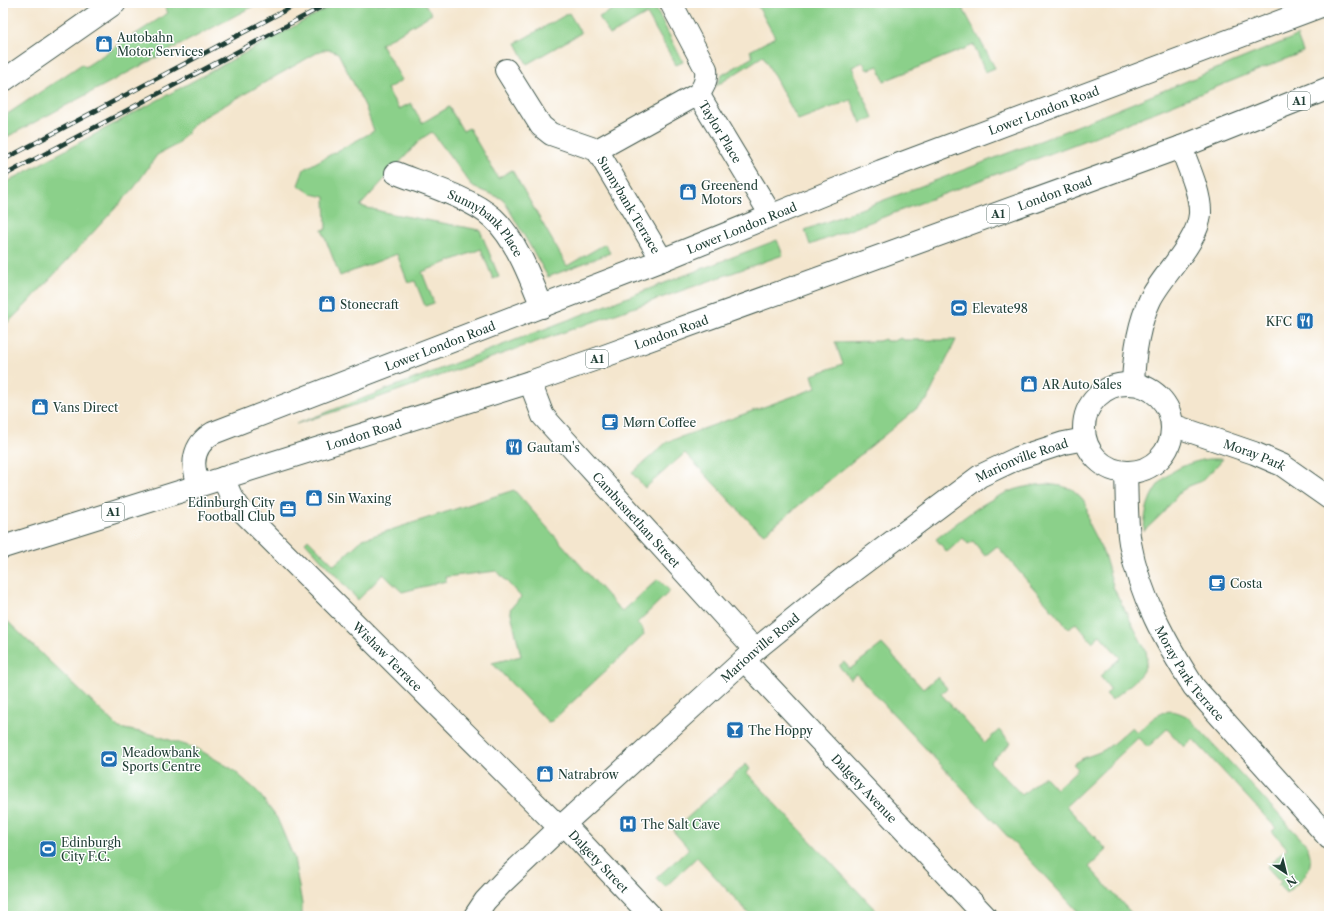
<svg xmlns="http://www.w3.org/2000/svg" width="1332" height="919" viewBox="0 0 1332 919" font-family="'Libre Caslon Text',serif">
  <style>
    .green { fill: #8bd08a; stroke: #55865f }
    .lines { fill: none; stroke-linecap: round; stroke-linejoin: round }
    .minor-casing { stroke: #3f564b; stroke-width: 24 }
    .major-casing { stroke: #3f564b; stroke-width: 24 }
    .minor { stroke: #fff; stroke-width: 22 }
    .major { stroke: #fff; stroke-width: 22 }
    .rail-casing { stroke: #1f3d34; stroke-width: 4.5 }
    .rail { stroke: #fff; stroke-width: 3; stroke-dasharray: 9; stroke-linecap: butt }
    .labels { text-anchor: middle; dominant-baseline: central; stroke-width: 3; stroke-linejoin: round; paint-order: stroke }
    .shield { fill: #fff; stroke: #627771; stroke-width: 1 }
    .shield-label { font-size: 11px; font-weight: bold; fill: #1f3d34 }
    .poi-label { font-size: 12px; fill: #1f3d34; stroke: #fff; text-anchor: start }
    .street-label { font-size: 12px; fill: #1f3d34; stroke: #fff }
  </style>
  <rect width="100%" height="100%" fill="#fff"/>
  <filter id="ink" filterUnits="userSpaceOnUse"><feTurbulence type="fractalNoise" baseFrequency=".025" numOctaves="2"/><feDisplacementMap in="SourceGraphic" scale="8" xChannelSelector="R" yChannelSelector="G"/><feConvolveMatrix kernelMatrix="1 2 1 2 8 2 1 2 1" color-interpolation-filters="sRGB"/></filter>
  <filter id="wash" filterUnits="userSpaceOnUse"><feTurbulence type="fractalNoise" baseFrequency=".012" numOctaves="4" result="noise"/><feDisplacementMap in="SourceGraphic" scale="16" xChannelSelector="R" yChannelSelector="G"/><feGaussianBlur stdDeviation="0.9" result="paint"/><feColorMatrix in="noise" values="0 0 0 0 0 0 0 0 0 0 0 0 0 0 0 0 0 1.4 0 .05"/><feComposite in="paint" operator="in"/></filter>
  <g filter="url(#wash)">
    <rect width="100%" height="100%" fill="#f4e6ce"/>
    <g class="green">
      <polygon points="173,3 259,3 3,139 3,117 82,64 85,67 168,13 165,7"/>
      <polygon points="337,3 424,3 432,14 381,44 402,80 387,89 399,109 411,103 422,123 449,107 463,131 469,128 498,178 512,170 567,266 605,244 610,253 548,277 503,199 473,187 432,132 421,139 360,206 388,213 480,230 499,277 493,279 481,249 422,272 434,303 425,306 415,281 408,283 397,254 340,276 322,230 326,229 325,197 312,194 298,185 304,169 374,131 365,106 338,53 331,50 322,50 197,121 176,145 157,155 134,188 24,307 3,327 3,184"/>
      <polygon points="617,3 653,3 683,62 676,65 647,14 610,35 599,17 618,7"/>
      <polygon points="756,3 960,3 995,68 985,72 974,45 884,81 878,66 867,70 863,62 852,67 873,118 861,123 851,100 798,120 763,56 716,86 722,75 753,57 750,51 775,37"/>
      <polygon points="569,13 581,33 527,64 516,43"/>
      <polygon points="1297,36 1303,52 1091,138 810,245 805,230 1045,139"/>
      <polygon points="777,240 783,255 377,398 296,424"/>
      <polygon points="901,338 904,340 956,340 927,400 764,534 752,524 685,453 645,488 632,473 667,442 816,388 812,375 843,364 835,342 879,341 885,339 886,341 894,341"/>
      <path d="M1208,459H1223L1202,481L1189,486L1180,492L1163,513L1144,531C1145,488 1167,466 1208,459Z"/>
      <path d="M1047,484L1061,486L1072,489L1082,498L1086,504L1089,525L1104,554L1114,589L1146,651C1152,673 1126,687 1112,700L1106,694L1111,690L1100,676L1120,658L1100,635L1092,642L1076,623L1069,629L997,546L985,556L973,541L968,544L963,538L947,552L936,539C973,511 998,487 1047,484Z"/>
      <polygon points="514,490 622,612 658,579 670,591 637,623 643,630 644,635 552,721 548,722 492,663 521,656 510,609 521,597 497,571 445,577 446,581 402,592 383,574 358,600 305,542 308,539 334,565 363,539"/>
      <polygon points="3,617 119,728 151,734 198,749 232,769 257,791 277,818 294,858 302,904 302,916 3,916"/>
      <path d="M882,644L923,689L937,677L947,688L941,694L985,743L999,730L1011,743L990,762L1022,795L1044,776L1056,789L1078,769L1073,764C1082,757 1091,756 1102,751C1113,745 1122,735 1132,727L1137,732C1156,717 1163,703 1188,717L1306,844C1318,869 1303,878 1286,893L1278,885L1281,882L1267,867L1287,848L1272,831L1276,828L1193,739L1184,747L1167,729L1148,747L1138,738L1066,806L1107,850L1089,867L1134,916H1082L856,674L850,679L839,666L844,662L850,669Z"/>
      <polygon points="746,764 750,769 747,773 881,916 751,916 697,857 665,887 656,878 689,849 673,831"/>
    </g>
  </g>
  <g filter="url(#ink)">
    <g class="lines">
      <defs>
        <g id="minor">
          <path id="s1" d="M506,70L541,126L551,134L597,150L662,260"/>
          <polyline points="3,81 115,3"/>
          <path id="s2" d="M698,94L771,215"/>
          <path d="M597,150L698,94C705,87 707,79 706,69L671,3"/>
          <path id="s3" d="M396,173C424,184 471,198 493,218C516,239 531,279 542,307"/>
          <path id="s4" d="M530,382L543,416L755,650"/>
          <path d="M1133,384C1134,357 1138,325 1150,300C1162,275 1198,243 1200,214C1201,194 1188,166 1181,147"/>
          <circle cx="1128" cy="428" r="44"/>
          <path id="s5" d="M1172,425L1254,453L1282,465L1329,498"/>
          <path id="s6" d="M1126,473C1127,495 1126,520 1130,543C1139,595 1166,643 1194,687L1329,838"/>
          <path id="s7" d="M223,478L231,496L241,510L560,828"/>
          <path id="s8" d="M200,485C190,465 193,445 213,433L662,260L881,171L1329,3"/>
          <path id="s9" d="M744,660L985,916"/>
          <path id="s10" d="M564,824L651,916"/>
          <path id="s11" d="M475,916L485,901L502,883L564,824L755,650L845,577L980,476L1018,458L1064,443L1085,439"/>
        </g>
        <g id="major">
          <path id="s12" d="M3,547L530,382L599,358L1181,147L1329,88"/>
        </g>
      </defs>
      <use href="#minor" class="minor-casing"/>
      <use href="#major" class="major-casing"/>
      <use href="#minor" class="minor"/>
      <use href="#major" class="major"/>
      <defs>
        <g id="rail">
          <polyline points="3,160 299,3"/>
          <polyline points="3,176 329,3"/>
        </g>
      </defs>
      <use href="#rail" class="rail-casing"/>
      <use href="#rail" class="rail"/>
    </g>
  </g>
  <defs>
    <symbol id="shop-square" viewBox="-11 -11 22 22"><rect x="-9" y="-9" width="18" height="18" rx="4" fill="#1f6fb2" stroke="#fff"/><path d="M-5-2.5h2.3a2.7 3.5 0 0 1 5.4 0H5L5.5 6h-11ZM-1.5-2.5h3a1.5 2.3 0 0 0-3 0Z" fill="#fff"/></symbol>
    <symbol id="stadium-square" viewBox="-11 -11 22 22"><rect x="-9" y="-9" width="18" height="18" rx="4" fill="#1f6fb2" stroke="#fff"/><path d="M0-5a6.5 5 0 1 0 0 10a6.5 5 0 1 0 0-10ZM-3.5-1.8h7v3.6h-7Z" fill="#fff"/></symbol>
    <symbol id="restaurant-square" viewBox="-11 -11 22 22"><rect x="-9" y="-9" width="18" height="18" rx="4" fill="#1f6fb2" stroke="#fff"/><path d="M-5-6h1v4h1v-4h1v4h1v-4h1v5L-1.5 .5V6h-2V.5L-5-1ZM5-6V6H3V1.5H1.5Q1.5-4 5-6Z" fill="#fff"/></symbol>
    <symbol id="cafe-square" viewBox="-11 -11 22 22"><rect x="-9" y="-9" width="18" height="18" rx="4" fill="#1f6fb2" stroke="#fff"/><path d="M-5.5-4.5H6V0H3Q3 3.5 0 3.5H-2.5Q-5.5 3.5-5.5 0ZM3-3.2v2h1.7v-2ZM-6 4.5H4V6H-6Z" fill="#fff"/></symbol>
    <symbol id="office-square" viewBox="-11 -11 22 22"><rect x="-9" y="-9" width="18" height="18" rx="4" fill="#1f6fb2" stroke="#fff"/><path d="M-6-3h4V-5.5h4V-3h4V5H-6ZM-1-4.5V-3h2v-1.5ZM-6 0V1H6V0Z" fill="#fff"/></symbol>
    <symbol id="bar-square" viewBox="-11 -11 22 22"><rect x="-9" y="-9" width="18" height="18" rx="4" fill="#1f6fb2" stroke="#fff"/><path d="M-6-5H6L.8 .8V4.5H3.5V6h-7V4.5H-.8V.8Z" fill="#fff"/></symbol>
    <symbol id="hospital-square" viewBox="-11 -11 22 22"><rect x="-9" y="-9" width="18" height="18" rx="4" fill="#1f6fb2" stroke="#fff"/><path d="M-5-5h3v3.5h4V-5h3V5h-3V1.5h-4V5h-3Z" fill="#fff"/></symbol>
  </defs>
  <g fill-rule="evenodd">
    <use href="#shop-square" x="94" y="34" width="20" height="20"/>
    <use href="#shop-square" x="678" y="182" width="20" height="20"/>
    <use href="#shop-square" x="317" y="294" width="20" height="20"/>
    <use href="#stadium-square" x="949" y="298" width="20" height="20"/>
    <use href="#restaurant-square" x="1295" y="311" width="20" height="20"/>
    <use href="#shop-square" x="1019" y="374" width="20" height="20"/>
    <use href="#shop-square" x="30" y="397" width="20" height="20"/>
    <use href="#cafe-square" x="600" y="412" width="20" height="20"/>
    <use href="#restaurant-square" x="504" y="437" width="20" height="20"/>
    <use href="#shop-square" x="304" y="488" width="20" height="20"/>
    <use href="#office-square" x="278" y="499" width="20" height="20"/>
    <use href="#cafe-square" x="1207" y="573" width="20" height="20"/>
    <use href="#bar-square" x="725" y="720" width="20" height="20"/>
    <use href="#stadium-square" x="99" y="749" width="20" height="20"/>
    <use href="#shop-square" x="535" y="764" width="20" height="20"/>
    <use href="#hospital-square" x="618" y="814" width="20" height="20"/>
    <use href="#stadium-square" x="38" y="839" width="20" height="20"/>
  </g>
  <g class="labels">
    <g class="shield">
      <rect x="1288" y="92" width="22" height="18" rx="3"/>
      <rect x="987" y="205" width="22" height="18" rx="3"/>
      <rect x="586" y="350" width="22" height="18" rx="3"/>
      <rect x="102" y="503" width="22" height="18" rx="3"/>
    </g>
    <g class="shield-label">
      <text x="1299" y="101">A1</text>
      <text x="998" y="214">A1</text>
      <text x="597" y="359">A1</text>
      <text x="113" y="512">A1</text>
    </g>
    <g class="poi-label">
      <text x="117" y="37">Autobahn<tspan x="117" dy="14">Motor Services</tspan></text>
      <text x="701" y="185">Greenend<tspan x="701" dy="14">Motors</tspan></text>
      <text x="340" y="304">Stonecraft</text>
      <text x="972" y="308">Elevate98</text>
      <text x="1292" y="321" text-anchor="end">KFC</text>
      <text x="1042" y="384">AR Auto Sales</text>
      <text x="53" y="407">Vans Direct</text>
      <text x="623" y="422">Mørn Coffee</text>
      <text x="527" y="447">Gautam's</text>
      <text x="327" y="498">Sin Waxing</text>
      <text x="275" y="502" text-anchor="end">Edinburgh City<tspan x="275" dy="14">Football Club</tspan></text>
      <text x="1230" y="583">Costa</text>
      <text x="748" y="730">The Hoppy</text>
      <text x="122" y="752">Meadowbank<tspan x="122" dy="14">Sports Centre</tspan></text>
      <text x="558" y="774">Natrabrow</text>
      <text x="641" y="824">The Salt Cave</text>
      <text x="61" y="842">Edinburgh<tspan x="61" dy="14">City F.C.</tspan></text>
    </g>
    <g class="street-label">
      <text stroke="none"><textPath href="#s8" startOffset="951">Lower London Road</textPath></text>
      <text stroke="none"><textPath href="#s2" startOffset="44">Taylor Place</textPath></text>
      <text stroke="none"><textPath href="#s12" startOffset="1110">London Road</textPath></text>
      <text stroke="none"><textPath href="#s1" startOffset="191">Sunnybank Terrace</textPath></text>
      <text stroke="none"><textPath href="#s3" startOffset="105">Sunnybank Place</textPath></text>
      <text stroke="none"><textPath href="#s8" startOffset="627">Lower London Road</textPath></text>
      <text stroke="none"><textPath href="#s12" startOffset="702">London Road</textPath></text>
      <text stroke="none"><textPath href="#s8" startOffset="303">Lower London Road</textPath></text>
      <text stroke="none"><textPath href="#s12" startOffset="378">London Road</textPath></text>
      <text stroke="none"><textPath href="#s5" startOffset="88">Moray Park</textPath></text>
      <text stroke="none"><textPath href="#s11" startOffset="716">Marionville Road</textPath></text>
      <text stroke="none"><textPath href="#s4" startOffset="176">Cambusnethan Street</textPath></text>
      <text stroke="none"><textPath href="#s11" startOffset="392">Marionville Road</textPath></text>
      <text stroke="none"><textPath href="#s7" startOffset="244">Wishaw Terrace</textPath></text>
      <text stroke="none"><textPath href="#s6" startOffset="215">Moray Park Terrace</textPath></text>
      <text stroke="none"><textPath href="#s9" startOffset="176">Dalgety Avenue</textPath></text>
      <text stroke="none"><textPath href="#s10" startOffset="51">Dalgety Street</textPath></text>
    </g>
  </g>
  <rect width="1332" height="919" fill="none" stroke="#fff" stroke-width="16"/>
  <g transform="translate(1286 873) rotate(145)" stroke="#ffffff" stroke-width="3" paint-order="stroke">
  <path d="M0-3L7 15L0 10L-7 15Z" fill="#1f3d34"/>
  <text y="-6" font-size="11" font-weight="bold" text-anchor="middle" fill="#1f3d34">N</text>
  </g>
</svg>
